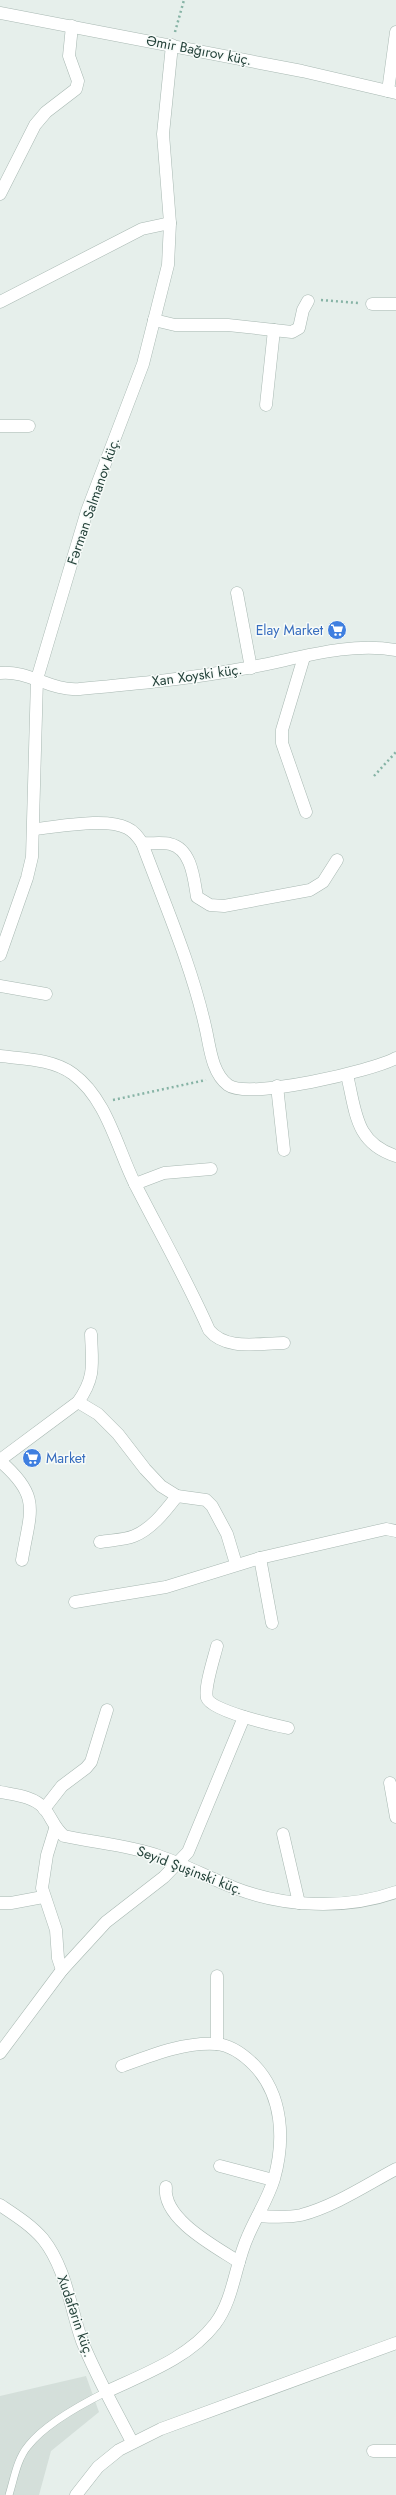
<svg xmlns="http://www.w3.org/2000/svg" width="396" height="2495" viewBox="0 0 396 2495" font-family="Jost,sans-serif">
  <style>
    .built { fill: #d4dfda }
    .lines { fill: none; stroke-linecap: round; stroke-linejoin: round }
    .service-casing { stroke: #a8b8b2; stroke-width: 8 }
    .minor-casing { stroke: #a8b8b2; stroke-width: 13 }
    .tertiary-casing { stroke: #a8b8b2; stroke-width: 13 }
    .path { stroke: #86b3a5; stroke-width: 2.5; stroke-dasharray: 2 3; stroke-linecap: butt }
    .service { stroke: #fff; stroke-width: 7 }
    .minor { stroke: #fff; stroke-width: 12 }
    .tertiary { stroke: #fff; stroke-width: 12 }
    .labels { text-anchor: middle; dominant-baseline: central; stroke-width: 3; stroke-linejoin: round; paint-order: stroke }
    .street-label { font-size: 14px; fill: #24423a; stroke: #f7fbf9 }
    .shop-label { font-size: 14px; fill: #366cbe; stroke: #f7fbf9; text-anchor: end }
  </style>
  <rect width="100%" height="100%" fill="#e6efeb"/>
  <polygon class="built" points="86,2376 99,2412 51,2451 39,2495 0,2495 0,2396"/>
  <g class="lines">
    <defs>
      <path id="service" d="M9,2495C14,2479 17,2459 28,2446C45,2424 82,2404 106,2392"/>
      <g id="minor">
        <polyline points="388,91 396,32"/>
        <polyline points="0,194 35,125 46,112 76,89 78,81 69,56 72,26"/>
        <polyline points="0,302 142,229 170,223"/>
        <polyline points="372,304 396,304"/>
        <polyline points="154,320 175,325 228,325 292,332 299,328 303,310 308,301"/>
        <polyline points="266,405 274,330"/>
        <polyline points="0,426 29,426"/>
        <polyline points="237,593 251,668"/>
        <polyline points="304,657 282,730 282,743 306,812"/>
        <path d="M0,673C29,670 50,691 79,689C133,684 188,679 241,669C291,661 345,641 396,650"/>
        <path d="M34,829C58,827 106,817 127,828C134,831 138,837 142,843C165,905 192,966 206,1030C210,1048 212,1073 228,1085C248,1100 373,1071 396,1058"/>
        <path d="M142,843C150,844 162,842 170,844C192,849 194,880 197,897L210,905L224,906L310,890L323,882L337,860"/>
        <polyline points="0,955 27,878 32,857 37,679 87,511 143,364 168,265 170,223 163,134 172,45"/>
        <polyline points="0,986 46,994"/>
        <path d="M0,1056C24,1059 53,1059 73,1074C107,1099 117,1148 135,1184C160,1233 187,1280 209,1330C226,1351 259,1343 284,1343"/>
        <path d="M347,1075C356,1112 355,1143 396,1156"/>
        <polyline points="277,1086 284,1150"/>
        <polyline points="135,1184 164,1173 211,1169"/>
        <path d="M78,1402C96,1377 92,1363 91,1334"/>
        <polyline points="0,1460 78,1402 98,1414 118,1434 145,1469 161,1486 177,1496 206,1500 212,1506 227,1534 236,1564"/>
        <path d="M0,1461C42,1497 30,1511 22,1560"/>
        <path d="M100,1542C111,1540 124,1540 134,1536C152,1529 166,1510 177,1496"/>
        <polyline points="260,1558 272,1623"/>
        <polyline points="75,1602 166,1587 260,1558 386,1529 396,1531"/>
        <path d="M217,1646C214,1658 204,1688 207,1698C211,1711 274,1725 288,1728"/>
        <polyline points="390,1783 396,1817"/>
        <path d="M0,1792C15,1795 33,1796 44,1808C52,1818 54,1828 64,1836C96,1843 129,1845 159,1856C185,1865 209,1878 235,1888C284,1907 346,1910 396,1892"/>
        <polyline points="44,1809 62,1786 86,1768 91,1762 107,1710"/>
        <polyline points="55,1829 47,1855 42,1888 56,1930 58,1958 62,1970"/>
        <polyline points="283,1834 299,1903"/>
        <polyline points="0,1903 11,1903 43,1897"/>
        <polyline points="217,2044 217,1976"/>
        <polyline points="0,2053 62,1970 106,1922 164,1877 188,1852 244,1717"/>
        <polyline points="220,2166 273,2180"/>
        <path d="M166,2187C162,2219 216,2247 239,2262"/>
        <path d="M0,2205C15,2215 31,2225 43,2239C66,2268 70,2307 82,2341C96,2376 115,2409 132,2442"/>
        <path d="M258,2216C272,2217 287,2218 301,2215C335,2206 366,2185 396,2169"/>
        <path d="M106,2392C144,2374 189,2358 215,2324C234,2299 235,2264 248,2236C256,2217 268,2199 274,2179C285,2140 283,2095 254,2065C244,2055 231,2045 216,2044C184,2042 152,2055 122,2066"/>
        <polyline points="373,2451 396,2451"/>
      </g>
      <g id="tertiary">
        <polyline points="0,13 302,71 396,93"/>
        <polyline points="76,2495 98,2467 119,2450 161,2429 396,2343"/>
      </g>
    </defs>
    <use href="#service" class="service-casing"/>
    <use href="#minor" class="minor-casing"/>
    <use href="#tertiary" class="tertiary-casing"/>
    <g class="path">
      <polyline points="175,32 184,0"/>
      <polyline points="321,300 358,303"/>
      <polyline points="374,776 396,752"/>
      <polyline points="113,1100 206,1080"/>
    </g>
    <use href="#service" class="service"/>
    <use href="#minor" class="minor"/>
    <use href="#tertiary" class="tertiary"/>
  </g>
  <defs>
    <symbol id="supermarket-disc" viewBox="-11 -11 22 22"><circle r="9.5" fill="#3f7fe0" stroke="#f7fbf9"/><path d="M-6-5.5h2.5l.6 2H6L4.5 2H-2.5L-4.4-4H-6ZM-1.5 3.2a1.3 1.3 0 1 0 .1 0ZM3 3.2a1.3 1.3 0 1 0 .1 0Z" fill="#fff"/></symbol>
  </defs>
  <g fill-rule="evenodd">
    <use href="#supermarket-disc" x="326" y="619" width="22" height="22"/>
    <use href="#supermarket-disc" x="21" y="1447" width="22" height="22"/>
  </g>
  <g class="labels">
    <g class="street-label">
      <text transform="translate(199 50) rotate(11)">Əmir Bağırov küç.</text>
      <text transform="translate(93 501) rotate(-71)">Fərman Salmanov küç.</text>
      <text transform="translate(197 675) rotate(-8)">Xan Xoyski küç.</text>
      <text transform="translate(190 1870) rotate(21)">Seyid Şuşinski küç.</text>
      <text transform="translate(76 2316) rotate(71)">Xudafərin küç.</text>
    </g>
    <g class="shop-label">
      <text x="323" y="630">Elay Market</text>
      <text x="46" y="1458" text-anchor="start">Market</text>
    </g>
  </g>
</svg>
